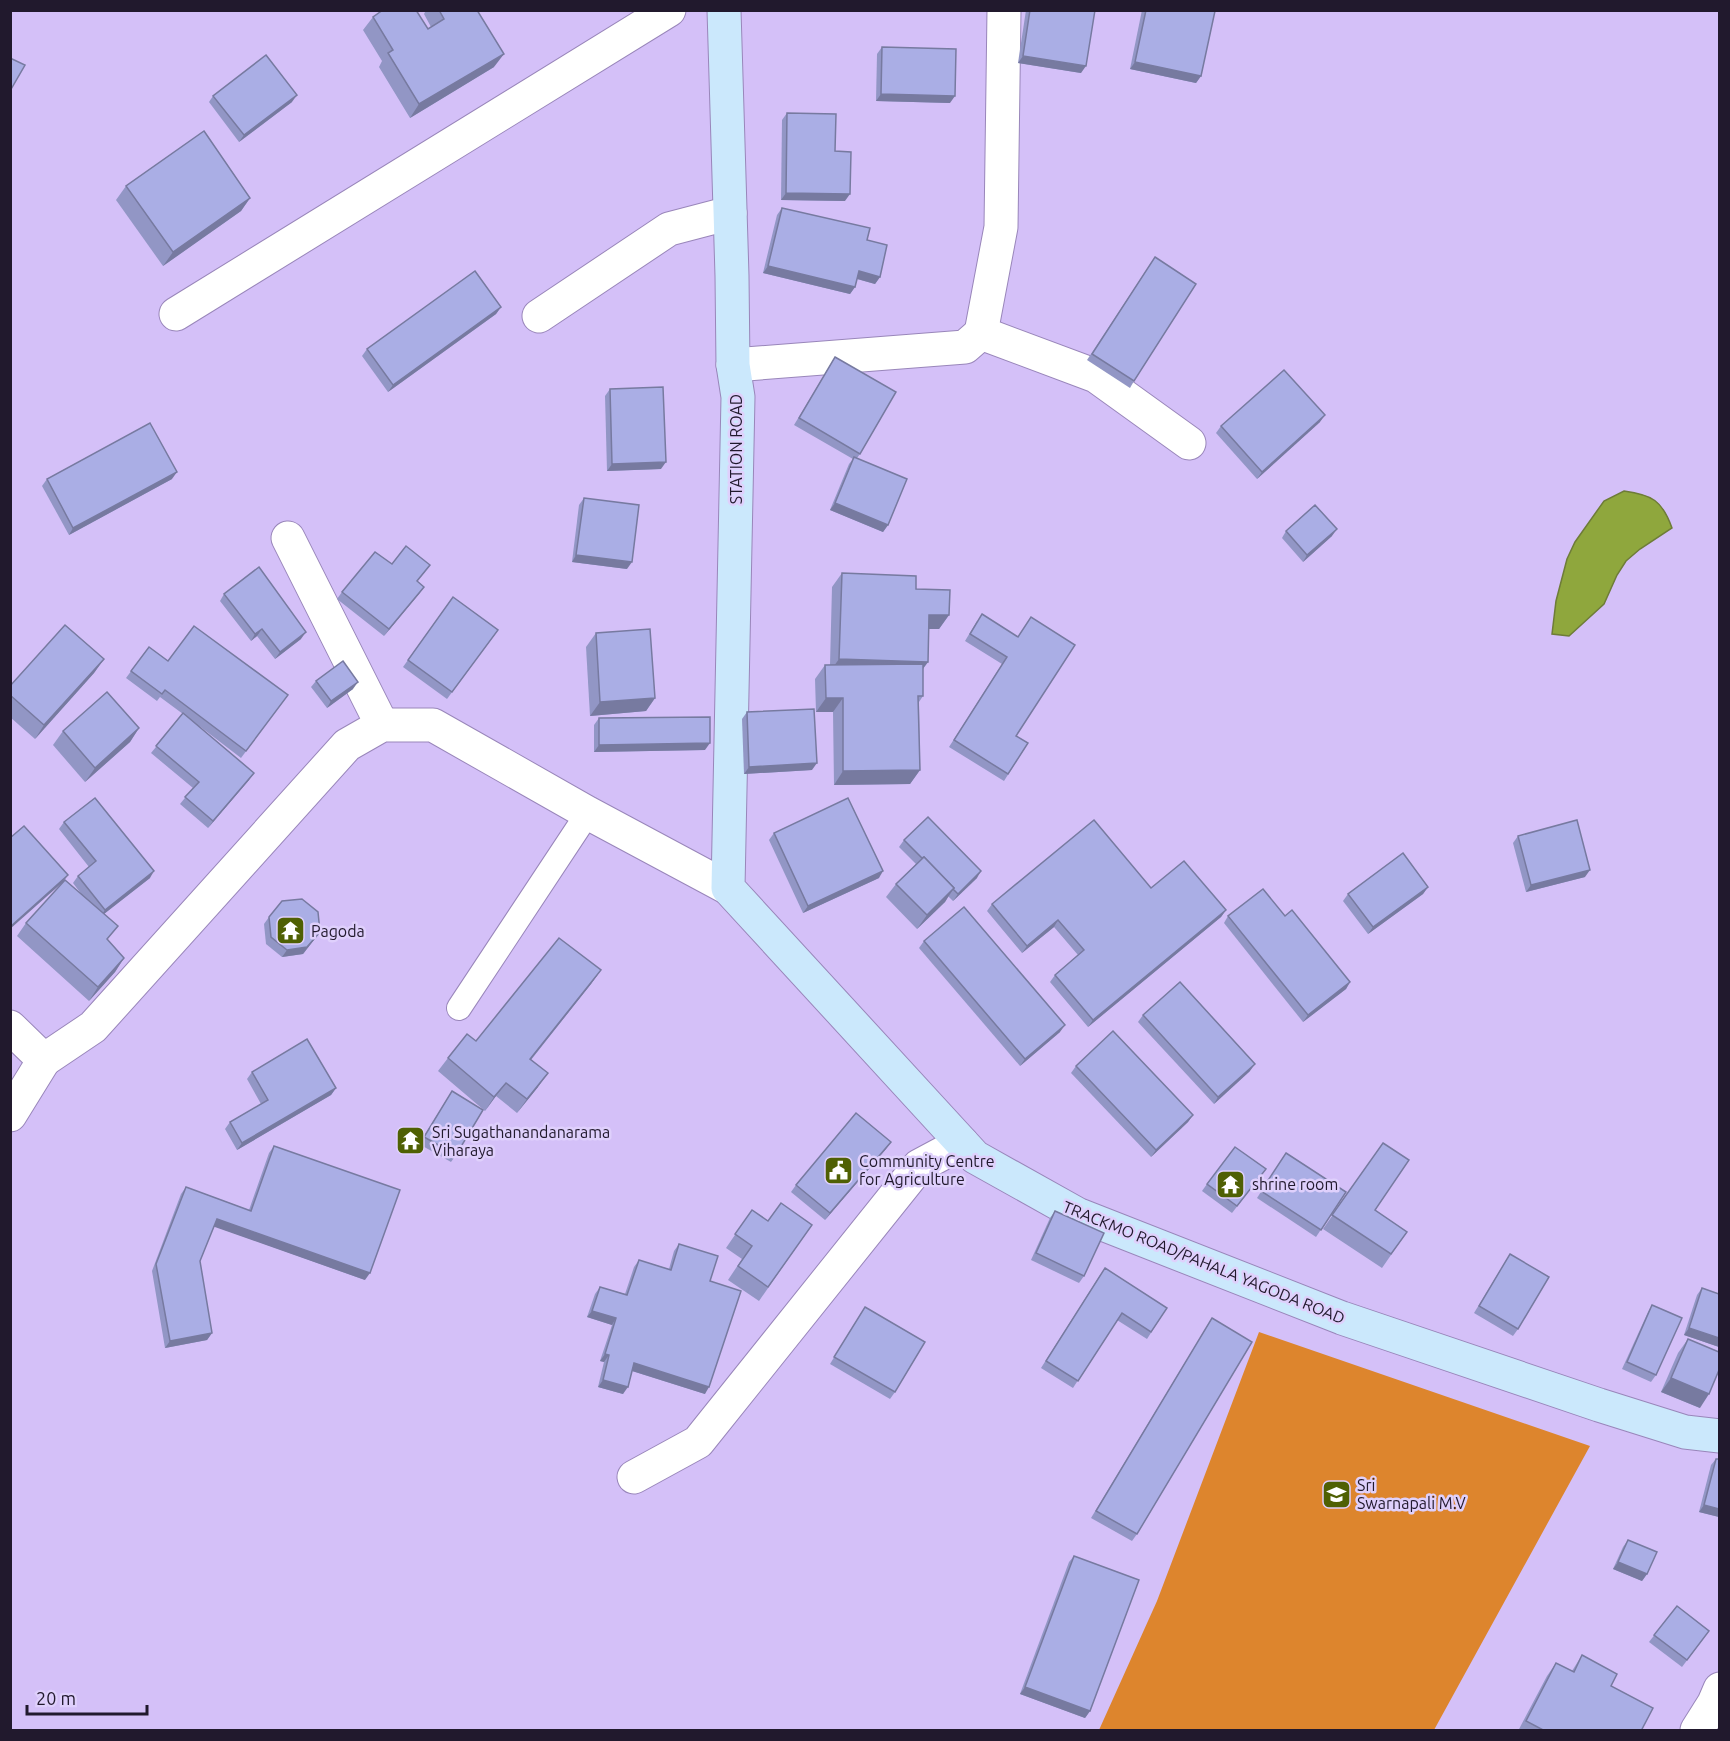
<svg xmlns="http://www.w3.org/2000/svg" width="1730" height="1741" viewBox="0 0 1730 1741" font-family="Ubuntu,sans-serif">
  <style>
    .green { fill: #dd852d }
    .water { fill: #8fa73d; stroke: #6e7c38; stroke-width: 1.5 }
    .lines { fill: none; stroke-linecap: round; stroke-linejoin: round }
    .lane-casing { stroke: #9986ba; stroke-width: 26 }
    .street-casing { stroke: #9986ba; stroke-width: 35 }
    .secondary-casing { stroke: #9986ba; stroke-width: 35 }
    .lane { stroke: #fff; stroke-width: 24 }
    .street { stroke: #fff; stroke-width: 33 }
    .secondary { stroke: #cbe8fc; stroke-width: 33 }
    .wall { fill: #9296c5 }
    .shaded-wall { fill: #777aa0 }
    .building { fill: #aaaee5; stroke: #777aa0; stroke-width: 1.5 }
    .labels { text-anchor: middle; dominant-baseline: central; stroke-width: 5; stroke-linejoin: round; paint-order: stroke }
    .street-label { font-size: 16px; fill: #21192d; stroke: #dfd0fc }
    .poi-label { font-size: 16px; fill: #21192d; stroke: #dfd0fc; text-anchor: start }
  </style>
  <rect width="100%" height="100%" fill="#d4c0f8"/>
  <polygon class="green" points="1259,1332 1590,1446 1434,1730 1099,1730 1157,1601"/>
  <path class="water" d="M1624,491C1652,495 1662,500 1672,528L1640,549L1626,561L1617,575L1604,604L1569,636L1552,634L1556,601L1567,559L1575,542L1604,501Z"/>
  <g class="lines">
    <defs>
      <polyline id="lane" points="459,1008 588,813"/>
      <g id="street">
        <polyline points="176,314 669,10"/>
        <polyline points="539,316 669,229 730,213"/>
        <polyline points="981,333 1001,227 1004,10"/>
        <polyline points="733,365 965,347 981,333 1096,376 1189,443"/>
        <polyline points="288,538 382,725"/>
        <polyline points="10,1027 44,1060 93,1027 347,745 382,725 433,725 588,813 728,888"/>
        <polyline points="10,1115 44,1060"/>
        <polyline points="634,1477 698,1442 919,1166 962,1143"/>
        <polyline points="1697,1730 1714,1703 1720,1689"/>
      </g>
      <polyline id="secondary" points="724,10 732,276 733,365 738,397 728,888 975,1157 1077,1214 1342,1318 1599,1405 1685,1432 1720,1436"/>
    </defs>
    <use href="#lane" class="lane-casing"/>
    <use href="#street" class="street-casing"/>
    <use href="#secondary" class="secondary-casing"/>
    <use href="#lane" class="lane"/>
    <use href="#street" class="street"/>
    <use href="#secondary" class="secondary"/>
  </g>
  <g class="wall">
    <polygon points="426,10 477,10 494,67 410,118 379,67 382,61 363,30 373,17 428,29 431,27 424,14"/>
    <polygon points="1026,10 1095,10 1081,73 1018,63"/>
    <polygon points="1142,10 1213,10 1201,76 1196,83 1130,69"/>
    <polygon points="882,47 950,103 876,101 877,54"/>
    <polygon points="213,96 292,102 239,142 209,102"/>
    <polygon points="787,113 845,201 781,200 782,120"/>
    <polygon points="126,186 250,198 241,211 163,266 116,200"/>
    <polygon points="782,208 867,240 880,277 875,284 857,279 855,287 850,294 763,273 777,215"/>
    <polygon points="1155,257 1134,381 1130,388 1087,360"/>
    <polygon points="501,307 496,314 388,392 362,356 367,349"/>
    <polygon points="835,357 860,454 857,458 888,525 883,532 830,510 849,464 853,459 794,425"/>
    <polygon points="610,389 661,469 607,471 605,396"/>
    <polygon points="1320,422 1257,479 1216,433 1221,426"/>
    <polygon points="47,479 172,479 69,535 42,486"/>
    <polygon points="584,498 627,569 572,562 579,505"/>
    <polygon points="1286,531 1332,536 1303,562 1282,538"/>
    <polygon points="392,564 425,572 417,581 424,587 384,636 337,599 342,592"/>
    <polygon points="842,573 916,589 949,615 939,629 928,629 928,662 923,669 923,696 919,702 920,770 910,784 834,785 833,712 816,712 815,679 825,665 830,665 832,587"/>
    <polygon points="224,594 301,639 275,659 257,636 251,641 220,601"/>
    <polygon points="453,597 498,630 447,699 403,667"/>
    <polygon points="977,621 1018,637 1016,736 1028,743 1004,781 949,747 1002,664 965,641"/>
    <polygon points="596,633 655,698 646,711 590,716 586,647"/>
    <polygon points="149,647 168,661 288,695 241,758 198,725 249,780 208,828 180,804 193,788 151,753 183,714 160,697 157,701 126,678"/>
    <polygon points="104,659 94,673 35,739 10,717 10,686"/>
    <polygon points="316,681 353,689 327,708 311,687"/>
    <polygon points="747,712 812,770 744,774 742,719"/>
    <polygon points="599,718 705,750 594,752 594,725"/>
    <polygon points="139,728 130,742 85,782 53,745 63,731"/>
    <polygon points="64,822 150,878 104,914 108,940 124,958 115,972 89,1001 17,936 26,923 82,895 73,883 78,876 89,867 59,829"/>
    <polygon points="774,833 879,878 803,913 769,840"/>
    <polygon points="1518,836 1585,877 1526,892 1513,843"/>
    <polygon points="904,840 977,878 953,901 948,896 945,902 917,929 886,897 896,884 916,864 899,847"/>
    <polygon points="1428,887 1423,894 1368,934 1343,901 1348,894"/>
    <polygon points="1151,888 1226,910 1221,917 1088,1027 1050,982 1055,975 1078,955 1054,927 1022,953 987,911 992,904"/>
    <polygon points="1228,916 1285,916 1350,982 1346,989 1303,1022 1224,923"/>
    <polygon points="269,917 320,932 303,954 282,957 266,944 264,924"/>
    <polygon points="924,941 1060,1032 1020,1066 919,948"/>
    <polygon points="601,970 591,984 531,1060 538,1087 517,1113 496,1096 485,1111 438,1071 448,1058"/>
    <polygon points="1143,1015 1250,1071 1214,1104 1138,1022"/>
    <polygon points="1076,1066 1193,1115 1188,1122 1151,1157 1071,1073"/>
    <polygon points="252,1072 336,1088 331,1095 237,1150 225,1129 230,1122 261,1104 247,1079"/>
    <polygon points="452,1091 456,1155 451,1162 419,1144"/>
    <polygon points="891,1142 825,1220 791,1192 796,1185"/>
    <polygon points="1383,1143 1375,1210 1407,1232 1382,1268 1323,1229"/>
    <polygon points="274,1146 365,1280 214,1226 200,1261 212,1333 207,1340 165,1348 152,1271 181,1194 186,1187 249,1210 269,1153"/>
    <polygon points="1286,1153 1346,1192 1316,1237 1257,1198"/>
    <polygon points="1266,1169 1232,1213 1202,1191 1207,1184"/>
    <polygon points="752,1210 768,1221 812,1225 759,1301 728,1280 742,1259 726,1248"/>
    <polygon points="1055,1211 1084,1276 1079,1283 1031,1260 1050,1218"/>
    <polygon points="679,1244 710,1281 705,1394 632,1371 623,1394 598,1387 604,1362 600,1361 612,1325 587,1317 595,1294 600,1287 625,1294 634,1267 639,1260 669,1269 674,1251"/>
    <polygon points="1510,1254 1518,1329 1513,1336 1474,1313"/>
    <polygon points="1100,1275 1167,1308 1147,1339 1117,1320 1073,1388 1041,1368"/>
    <polygon points="1702,1288 1719,1347 1684,1335 1697,1295"/>
    <polygon points="1652,1305 1656,1375 1651,1382 1622,1369 1648,1312"/>
    <polygon points="865,1307 895,1392 890,1399 830,1364"/>
    <polygon points="1212,1318 1137,1534 1132,1541 1091,1518"/>
    <polygon points="1688,1339 1700,1408 1661,1392 1678,1353"/>
    <polygon points="1716,1459 1719,1459 1719,1517 1699,1512 1711,1465"/>
    <polygon points="1628,1540 1647,1574 1642,1581 1613,1569 1623,1547"/>
    <polygon points="1074,1556 1090,1711 1085,1718 1020,1694 1069,1562"/>
    <polygon points="1677,1606 1709,1631 1682,1667 1649,1642"/>
    <polygon points="1582,1655 1611,1686 1641,1731 1518,1731 1547,1676 1556,1663 1572,1671"/>
  </g>
  <g class="shaded-wall">
    <polygon points="504,54 494,67 410,118 419,104"/>
    <polygon points="1023,56 1086,66 1081,73 1018,63"/>
    <polygon points="1135,62 1201,76 1196,83 1130,69"/>
    <polygon points="881,94 955,96 950,103 876,101"/>
    <polygon points="297,95 292,102 239,142 244,135"/>
    <polygon points="786,193 850,194 845,201 781,200"/>
    <polygon points="250,198 241,211 163,266 173,252"/>
    <polygon points="768,266 855,287 850,294 763,273"/>
    <polygon points="859,271 880,277 875,284 854,278"/>
    <polygon points="501,307 496,314 388,392 393,385"/>
    <polygon points="1325,415 1320,422 1257,479 1262,472"/>
    <polygon points="666,462 661,469 607,471 612,464"/>
    <polygon points="177,472 172,479 69,535 73,528"/>
    <polygon points="835,503 888,525 883,532 830,510"/>
    <polygon points="1337,529 1332,536 1303,562 1307,555"/>
    <polygon points="576,555 632,562 627,569 572,562"/>
    <polygon points="424,587 419,594 384,636 389,629"/>
    <polygon points="929,615 949,615 939,629 919,629"/>
    <polygon points="262,629 257,636 251,641 255,634"/>
    <polygon points="306,632 301,639 275,659 280,652"/>
    <polygon points="104,659 94,673 35,739 44,725"/>
    <polygon points="839,659 928,662 918,675 829,673"/>
    <polygon points="358,682 353,689 327,708 331,701"/>
    <polygon points="655,698 646,711 590,716 600,702"/>
    <polygon points="826,698 843,698 833,712 816,712"/>
    <polygon points="139,728 130,742 85,782 95,768"/>
    <polygon points="710,743 705,750 594,752 599,745"/>
    <polygon points="817,763 812,770 744,774 749,767"/>
    <polygon points="920,770 910,784 834,785 843,771"/>
    <polygon points="254,773 249,780 208,828 213,821"/>
    <polygon points="1590,870 1585,877 1526,892 1531,885"/>
    <polygon points="154,871 150,878 100,917 105,910"/>
    <polygon points="883,871 879,878 803,913 808,906"/>
    <polygon points="981,871 977,878 953,901 958,894"/>
    <polygon points="68,875 63,882 10,929 10,927"/>
    <polygon points="1428,887 1423,894 1368,934 1373,927"/>
    <polygon points="954,888 945,902 917,929 927,915"/>
    <polygon points="1226,910 1221,917 1088,1027 1093,1020"/>
    <polygon points="1058,920 1054,927 1022,953 1027,946"/>
    <polygon points="320,932 303,954 282,957 287,950"/>
    <polygon points="124,958 115,972 89,1001 98,987"/>
    <polygon points="601,970 591,984 520,1073 530,1059"/>
    <polygon points="1350,982 1346,989 1303,1022 1308,1015"/>
    <polygon points="1065,1025 1060,1032 1020,1066 1025,1059"/>
    <polygon points="1255,1064 1250,1071 1214,1104 1218,1097"/>
    <polygon points="548,1073 538,1087 517,1113 527,1099"/>
    <polygon points="506,1083 496,1096 485,1111 494,1097"/>
    <polygon points="336,1088 331,1095 237,1150 242,1143"/>
    <polygon points="1193,1115 1188,1122 1151,1157 1156,1150"/>
    <polygon points="891,1142 886,1149 825,1220 830,1213"/>
    <polygon points="217,1219 370,1273 365,1280 212,1226"/>
    <polygon points="592,1311 616,1318 612,1325 587,1317"/>
    <polygon points="1689,1328 1719,1338 1719,1347 1684,1335"/>
    <polygon points="212,1333 207,1340 165,1348 170,1341"/>
    <polygon points="605,1354 609,1355 604,1362 600,1361"/>
    <polygon points="634,1363 709,1387 705,1394 629,1370"/>
    <polygon points="1671,1378 1709,1394 1700,1408 1661,1392"/>
    <polygon points="603,1380 628,1387 623,1394 598,1387"/>
    <polygon points="1704,1505 1719,1509 1719,1517 1699,1512"/>
    <polygon points="1618,1562 1647,1574 1642,1581 1613,1569"/>
    <polygon points="1025,1687 1090,1711 1085,1718 1020,1694"/>
  </g>
  <g class="building">
    <polygon points="383,10 416,10 428,29 444,19 439,10 477,10 504,54 419,104 388,53 393,50 373,17"/>
    <polygon points="1030,10 1095,10 1086,66 1023,56"/>
    <polygon points="1146,10 1215,11 1201,76 1135,62"/>
    <polygon points="882,47 956,49 955,96 881,94"/>
    <polygon points="266,55 297,95 244,135 213,96"/>
    <polygon points="10,58 25,65 10,91"/>
    <polygon points="787,113 836,114 835,151 851,152 850,194 786,193"/>
    <polygon points="204,131 250,198 173,252 126,186"/>
    <polygon points="782,208 870,228 867,240 887,245 880,277 859,271 855,287 768,266"/>
    <polygon points="1155,257 1196,284 1134,381 1092,354"/>
    <polygon points="475,271 501,307 393,385 367,349"/>
    <polygon points="835,357 896,392 860,454 799,418"/>
    <polygon points="1284,370 1325,415 1262,472 1221,426"/>
    <polygon points="663,387 666,462 612,464 610,389"/>
    <polygon points="150,423 177,472 73,528 47,479"/>
    <polygon points="854,457 907,479 888,525 835,503"/>
    <polygon points="584,498 639,505 632,562 576,555"/>
    <polygon points="1315,505 1337,529 1307,555 1286,531"/>
    <polygon points="406,546 430,565 417,581 424,587 389,629 342,592 375,552 392,564"/>
    <polygon points="259,567 306,632 280,652 262,629 255,634 224,594"/>
    <polygon points="842,573 916,576 916,589 950,590 949,615 929,615 928,662 839,659"/>
    <polygon points="453,597 498,630 452,692 408,660"/>
    <polygon points="982,614 1018,637 1031,617 1075,645 1016,736 1028,743 1008,774 954,740 1007,657 970,634"/>
    <polygon points="65,625 104,659 44,725 10,695 10,686"/>
    <polygon points="194,626 288,695 246,751 165,690 162,694 131,671 149,647 168,661"/>
    <polygon points="650,629 655,698 600,702 596,633"/>
    <polygon points="343,661 358,682 331,701 316,681"/>
    <polygon points="923,664 923,696 918,696 920,770 843,771 843,698 826,698 825,665"/>
    <polygon points="107,692 139,728 95,768 63,731"/>
    <polygon points="814,709 817,763 749,767 747,712"/>
    <polygon points="183,713 254,773 213,821 185,797 199,782 156,746"/>
    <polygon points="710,717 710,743 599,745 599,718"/>
    <polygon points="95,798 154,871 105,910 78,876 96,861 64,822"/>
    <polygon points="848,798 883,871 808,906 774,833"/>
    <polygon points="928,817 981,871 958,894 953,889 954,888 924,857 922,858 904,840"/>
    <polygon points="1094,820 1151,888 1184,861 1226,910 1093,1020 1055,975 1084,950 1058,920 1027,946 992,904"/>
    <polygon points="1577,820 1590,870 1531,885 1518,836"/>
    <polygon points="24,826 68,875 10,927 10,838"/>
    <polygon points="1403,853 1428,887 1373,927 1348,894"/>
    <polygon points="924,857 954,888 927,915 896,884"/>
    <polygon points="65,880 118,926 107,939 124,958 98,987 26,923"/>
    <polygon points="1263,889 1285,916 1292,910 1350,982 1308,1015 1228,916"/>
    <polygon points="302,899 318,912 320,932 307,947 287,950 271,937 269,917 282,901"/>
    <polygon points="964,907 1065,1025 1025,1059 924,941"/>
    <polygon points="559,938 601,970 530,1059 548,1073 527,1099 506,1083 494,1097 448,1058 467,1034 476,1041"/>
    <polygon points="1180,982 1255,1064 1218,1097 1143,1015"/>
    <polygon points="1113,1031 1193,1115 1156,1150 1076,1066"/>
    <polygon points="307,1039 336,1088 242,1143 230,1122 268,1100 252,1072"/>
    <polygon points="452,1091 483,1110 456,1155 424,1137"/>
    <polygon points="856,1113 891,1142 830,1213 796,1185"/>
    <polygon points="1383,1143 1409,1160 1375,1210 1407,1232 1391,1254 1332,1215"/>
    <polygon points="274,1146 400,1190 370,1273 217,1219 200,1261 212,1333 170,1341 156,1264 186,1187 251,1211"/>
    <polygon points="1235,1147 1266,1169 1237,1206 1207,1184"/>
    <polygon points="1286,1153 1346,1192 1321,1230 1261,1191"/>
    <polygon points="781,1203 812,1225 768,1287 738,1266 752,1246 735,1234 752,1210 768,1221"/>
    <polygon points="1055,1211 1104,1233 1084,1276 1036,1253"/>
    <polygon points="679,1244 718,1256 710,1281 741,1291 709,1387 634,1363 628,1387 603,1380 609,1355 605,1354 616,1318 592,1311 600,1287 627,1295 639,1260 671,1270"/>
    <polygon points="1510,1254 1549,1277 1518,1329 1479,1306"/>
    <polygon points="1105,1268 1167,1308 1151,1332 1122,1313 1078,1381 1046,1361"/>
    <polygon points="1702,1288 1719,1294 1719,1338 1689,1328"/>
    <polygon points="1652,1305 1682,1318 1656,1375 1627,1362"/>
    <polygon points="865,1307 925,1342 895,1392 834,1357"/>
    <polygon points="1212,1318 1252,1342 1137,1534 1096,1511"/>
    <polygon points="1688,1339 1719,1352 1719,1370 1709,1394 1671,1378"/>
    <polygon points="1716,1459 1719,1459 1719,1509 1704,1505"/>
    <polygon points="1628,1540 1657,1552 1647,1574 1618,1562"/>
    <polygon points="1074,1556 1139,1580 1090,1711 1025,1687"/>
    <polygon points="1677,1606 1709,1631 1687,1660 1654,1635"/>
    <polygon points="1582,1655 1617,1674 1611,1686 1653,1708 1641,1731 1545,1731 1526,1721 1556,1663 1574,1672"/>
  </g>
  <defs>
    <symbol id="temple-square" viewBox="-11 -11 22 22"><rect x="-9" y="-9" width="18" height="18" rx="4" fill="#4f6003" stroke="#dfd0fc"/><path d="M0-6L5-2H3V0L6.5 2.5H4V6H1.5V3h-3V6H-4V2.5H-6.5L-3 0V-2H-5Z" fill="#fff"/></symbol>
    <symbol id="civic-square" viewBox="-11 -11 22 22"><rect x="-9" y="-9" width="18" height="18" rx="4" fill="#4f6003" stroke="#dfd0fc"/><path d="M-.6-6.5H3V-4.5H.6V-3L4-1V1h2V6H-6V1h2V-1L-.6-3ZM-1.2 2.5V6h2.4V2.5Z" fill="#fff"/></symbol>
    <symbol id="school-square" viewBox="-11 -11 22 22"><rect x="-9" y="-9" width="18" height="18" rx="4" fill="#4f6003" stroke="#dfd0fc"/><path d="M0-5L7-2L0 1L-7-2ZM-4 1L0 2.5L4 1V4Q0 6-4 4Z" fill="#fff"/></symbol>
  </defs>
  <g fill-rule="evenodd">
    <use href="#temple-square" x="274" y="914" width="33" height="33"/>
    <use href="#temple-square" x="394" y="1124" width="33" height="33"/>
    <use href="#civic-square" x="822" y="1154" width="33" height="33"/>
    <use href="#temple-square" x="1214" y="1168" width="33" height="33"/>
    <use href="#school-square" x="1320" y="1478" width="33" height="33"/>
  </g>
  <g class="labels">
    <g class="street-label">
      <text transform="translate(736 449) rotate(-90)">STATION ROAD</text>
      <text transform="translate(1204 1262) rotate(22)">TRACKMO ROAD/PAHALA YAGODA ROAD</text>
    </g>
    <g class="poi-label">
      <text x="311" y="931">Pagoda</text>
      <text x="432" y="1132">Sri Sugathanandanarama<tspan x="432" dy="18">Viharaya</tspan></text>
      <text x="859" y="1161">Community Centre<tspan x="859" dy="18">for Agriculture</tspan></text>
      <text x="1252" y="1184">shrine room</text>
      <text x="1357" y="1485">Sri<tspan x="1357" dy="18">Swarnapali M.V</tspan></text>
    </g>
  </g>
  <rect width="1730" height="1741" fill="none" stroke="#21192d" stroke-width="24"/>
  <path d="M27 1705v9h120v-9" fill="none" stroke="#21192d" stroke-width="3"/>
  <text x="36" y="1705" font-size="18" fill="#21192d" stroke="#dfd0fc" stroke-width="4.5" paint-order="stroke">20 m</text>
</svg>
